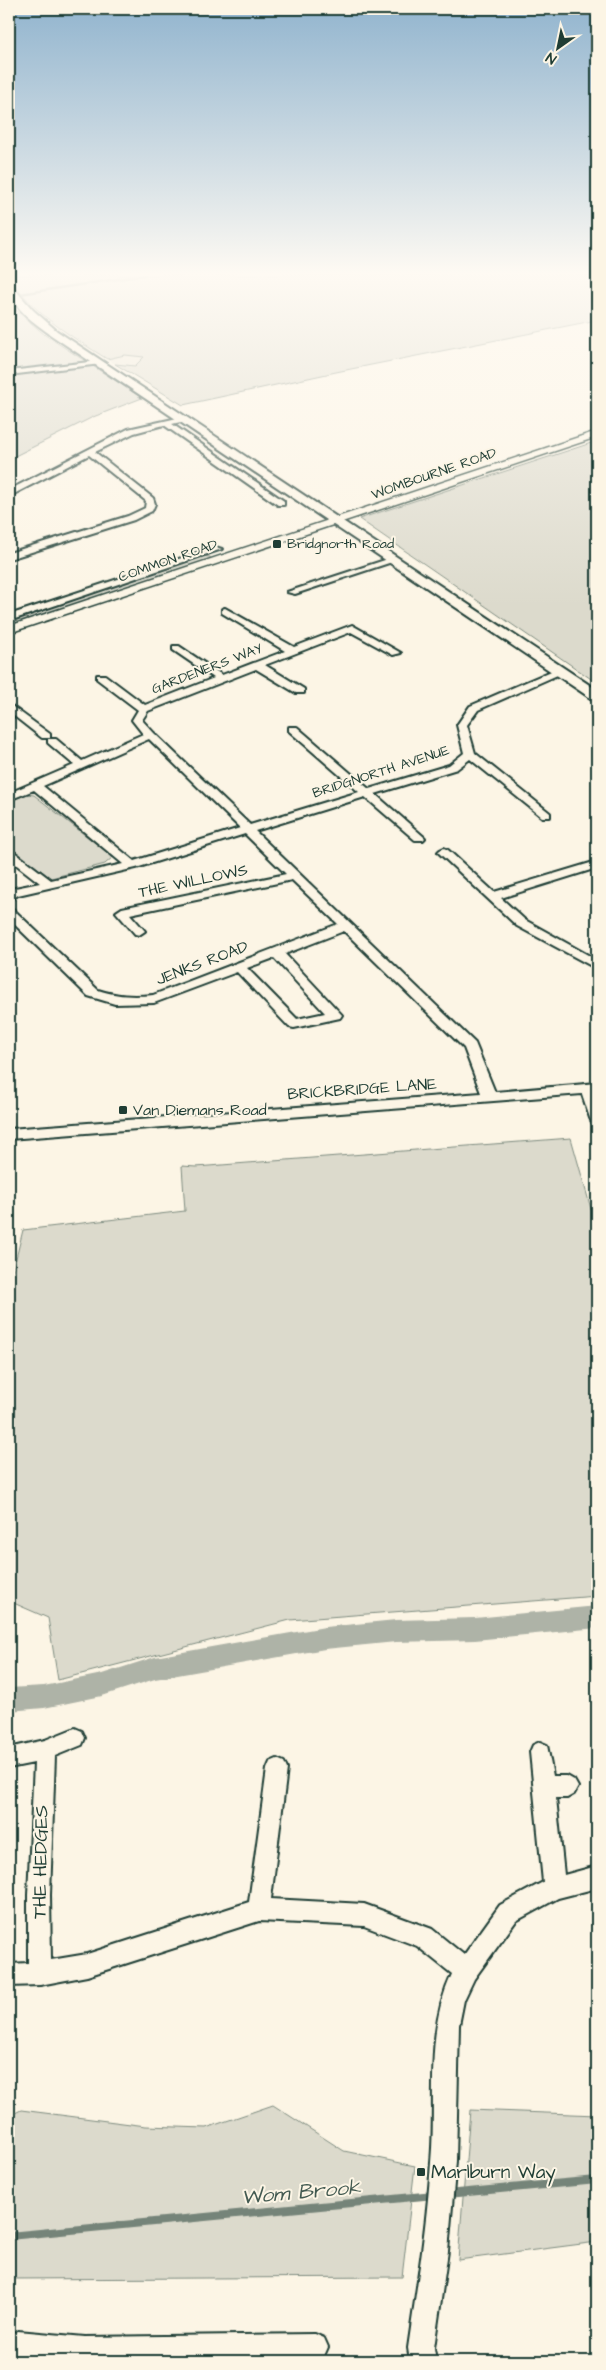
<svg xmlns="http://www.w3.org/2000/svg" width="606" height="2370" viewBox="0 0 606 2370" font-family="'Architects Daughter',sans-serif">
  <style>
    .built { fill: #ece7d8 }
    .green { fill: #dcdacc; stroke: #7e8c80 }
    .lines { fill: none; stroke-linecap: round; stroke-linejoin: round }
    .stream-far1 { stroke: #758479; stroke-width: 2.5 }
    .stream { stroke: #758479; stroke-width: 8 }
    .canal { fill: #aeb3a7; fill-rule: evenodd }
    .minor-casing { stroke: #1f3d34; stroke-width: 4 }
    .tertiary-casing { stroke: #1f3d34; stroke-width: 3 }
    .secondary-casing { stroke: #1f3d34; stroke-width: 4 }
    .minor { fill: #fcf5e5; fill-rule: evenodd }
    .tertiary { fill: #fcf5e5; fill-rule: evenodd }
    .secondary { fill: #fcf5e5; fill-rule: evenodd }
    .poi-dot { fill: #1f3d34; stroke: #fcf5e5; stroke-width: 2 }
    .labels { text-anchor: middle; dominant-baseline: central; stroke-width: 4; stroke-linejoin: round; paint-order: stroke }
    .far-street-label { font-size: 14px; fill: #1f3d34; stroke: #fcf5e5 }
    .far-poi-label { font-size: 14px; fill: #1f3d34; stroke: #fcf5e5; text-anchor: start }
    .street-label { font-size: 16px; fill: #1f3d34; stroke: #fcf5e5 }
    .poi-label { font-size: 16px; fill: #1f3d34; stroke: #fcf5e5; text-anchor: start }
    .near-street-label { font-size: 19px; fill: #1f3d34; stroke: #fcf5e5 }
    .near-poi-label { font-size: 19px; fill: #1f3d34; stroke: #fcf5e5; text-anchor: start }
    .near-water-label { font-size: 21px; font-style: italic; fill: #435a51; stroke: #fcf5e5 }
  </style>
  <rect width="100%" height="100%" fill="#fcf5e5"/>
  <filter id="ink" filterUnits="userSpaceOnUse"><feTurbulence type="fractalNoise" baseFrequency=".02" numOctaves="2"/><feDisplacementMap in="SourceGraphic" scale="10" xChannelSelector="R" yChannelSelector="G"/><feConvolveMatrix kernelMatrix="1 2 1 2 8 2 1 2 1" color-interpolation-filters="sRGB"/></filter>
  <g filter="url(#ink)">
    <polygon class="built" points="125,355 145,357 135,366 115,364 107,359"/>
    <g class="green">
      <path d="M9,275H597V320L336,372L183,405L115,364L135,366L144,357L125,355L107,359C71,336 31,313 9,275Z"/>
      <polygon points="9,304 45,335 142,398 93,417 9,459 9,432 13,428 9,429"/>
      <polygon points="597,441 597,683 359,519 570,450"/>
      <polygon points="204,556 210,557 211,559 9,627 9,621"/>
      <polygon points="27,794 34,795 113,857 105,864 51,878 9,846 9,802"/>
      <polygon points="571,1138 597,1230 597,1596 290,1620 58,1680 48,1618 9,1601 9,1287 23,1230 185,1211 182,1166 196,1167"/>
      <polygon points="273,2105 344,2151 415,2166 402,2277 9,2279 9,2116 21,2110 146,2126 206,2128"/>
      <polygon points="470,2110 597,2115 597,2242 458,2260"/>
    </g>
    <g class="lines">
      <polyline class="stream-far1" points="13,288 20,294 145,275"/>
      <g class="stream">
        <polyline points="447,2194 597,2180"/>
        <polyline points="9,2236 434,2195"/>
      </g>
      <polygon class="canal" points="597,1606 597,1628 475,1640 396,1642 325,1649 155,1679 102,1696 44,1708 9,1711 9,1688 44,1686 102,1674 155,1657 325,1627 396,1620 475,1618"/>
      <defs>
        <g id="minor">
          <polygon points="99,361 101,364 9,375 9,371"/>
          <polygon points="182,417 185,417 185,421 172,424 284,501 284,505 278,505 164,425 134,433 95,452 153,498 155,504 152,511 134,520 9,559 9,553 128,516 145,508 146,501 89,455 12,495 9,495 9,490 128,429"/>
          <polygon points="215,547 222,549 9,621 9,615"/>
          <polygon points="391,558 398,560 295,594 287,592"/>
          <path d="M225,608L294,647L352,625L401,653L393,655L351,632L265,665L304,689V693H296L256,669L148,711L142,720L154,733L250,825L359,792L289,731V727H297L369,789L449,765L464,753L457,725L470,706L556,669H562V673L478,710L467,725L475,753L550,813V817H542L470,759L457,769L375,794L423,836L425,838L423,840H415L365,797L255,831L475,1043L495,1092L597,1083V1093H595L597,1123L592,1122L590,1118L582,1094L9,1139V1129L481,1093L464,1048L344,931L285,954L342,1015L340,1018L294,1028L289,1027L237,972L154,1003L115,1004L88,996L9,919V908L13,909L98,990C117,996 132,997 153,995L338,924L292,880L130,914L145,931L139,935L135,934L116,912L122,908L286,874L245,834L136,868L18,895L9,901L10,889L40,883L9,859V850L13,851L51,880L123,864L34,790L9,800V793L74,765L48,743V739H56L82,761L143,734L132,720L138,710L97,679V675H105L145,705L214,678L173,650V646H179L222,675L285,651L222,613V609ZM149,739L240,828L134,861L43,786ZM274,958L325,1013L297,1019L247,968Z"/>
          <polygon points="9,704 50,734 50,738 42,738 9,712"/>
          <polygon points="444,848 448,850 494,892 597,861 597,868 501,898 525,920 597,960 597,969 517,926 440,854 438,852 440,850"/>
          <path d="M75,1728L82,1731L85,1738L82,1745L55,1756L50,1895L51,1960L87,1954L249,1902L267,1769L270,1762L277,1759L284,1762L287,1769L271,1899L364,1904L432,1929L464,1955L500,1905L543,1882L530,1752L533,1745L540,1742L547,1745L553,1776H567L574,1780L578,1787L574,1794L567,1798H556L564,1875L597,1866V1888L558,1898L516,1921L474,1979L464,2000L459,2025L456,2161L448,2251L434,2348L436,2361H410L408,2348C417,2286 427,2225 431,2162C437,2100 424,2033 452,1974L417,1946L364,1926L259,1921L87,1976L40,1985L9,1986V1964L28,1963V1895L34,1763L9,1768V1748L45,1740Z"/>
          <polygon points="18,2331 85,2337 315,2334 324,2338 328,2347 324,2356 315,2360 62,2361 18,2357 9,2353 9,2335"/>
        </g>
        <polygon id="tertiary" points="597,431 597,437 9,633 9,626"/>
        <path id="secondary" d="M9,285L12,286L33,310L57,331L597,690V700L592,699L51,335C36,324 8,305 9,285Z"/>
      </defs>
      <use href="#minor" class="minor-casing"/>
      <use href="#tertiary" class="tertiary-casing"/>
      <use href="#secondary" class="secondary-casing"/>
      <use href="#minor" class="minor"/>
      <use href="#tertiary" class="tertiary"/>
      <use href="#secondary" class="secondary"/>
    </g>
  </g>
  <linearGradient id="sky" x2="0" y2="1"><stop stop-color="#91b4ce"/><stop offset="0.45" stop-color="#fefaf3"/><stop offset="1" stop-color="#fefaf3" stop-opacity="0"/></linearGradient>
  <rect width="606" height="607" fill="url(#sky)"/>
  <g class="poi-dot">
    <rect x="272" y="539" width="10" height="10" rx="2.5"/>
    <rect x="118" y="1105" width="10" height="10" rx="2.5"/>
    <rect x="416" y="2167" width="10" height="10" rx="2.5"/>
  </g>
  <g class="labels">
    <g class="far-street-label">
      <text transform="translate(434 474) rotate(-19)">WOMBOURNE ROAD</text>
      <text transform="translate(168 561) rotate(-19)">COMMON ROAD</text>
      <text transform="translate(207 669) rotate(-21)">GARDENERS WAY</text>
      <text transform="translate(381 772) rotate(-18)">BRIDGNORTH AVENUE</text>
    </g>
    <g class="far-poi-label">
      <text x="287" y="544">Bridgnorth Road</text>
    </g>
    <g class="street-label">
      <text transform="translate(193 881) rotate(-12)">THE WILLOWS</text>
      <text transform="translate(202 963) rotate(-21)">JENKS ROAD</text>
      <text transform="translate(362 1089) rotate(-4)">BRICKBRIDGE LANE</text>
    </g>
    <g class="poi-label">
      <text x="133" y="1110">Van Diemans Road</text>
    </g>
    <g class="near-street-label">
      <text transform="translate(41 1862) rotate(-89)">THE HEDGES</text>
    </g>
    <g class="near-poi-label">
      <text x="431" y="2172">Marlburn Way</text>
    </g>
    <g class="near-water-label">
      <text transform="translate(301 2192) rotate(-5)">Wom Brook</text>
    </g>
  </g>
  <rect width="606" height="2370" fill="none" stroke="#fcf5e5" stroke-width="30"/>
  <rect x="15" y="15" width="576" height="2340" fill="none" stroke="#1f3d34" stroke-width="2" filter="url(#ink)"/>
  <g transform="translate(558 48) rotate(213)" stroke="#fcf5e5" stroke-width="4" paint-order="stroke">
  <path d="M0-4L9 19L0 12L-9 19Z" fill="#1f3d34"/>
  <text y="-8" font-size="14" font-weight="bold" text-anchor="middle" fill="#1f3d34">N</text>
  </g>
</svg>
